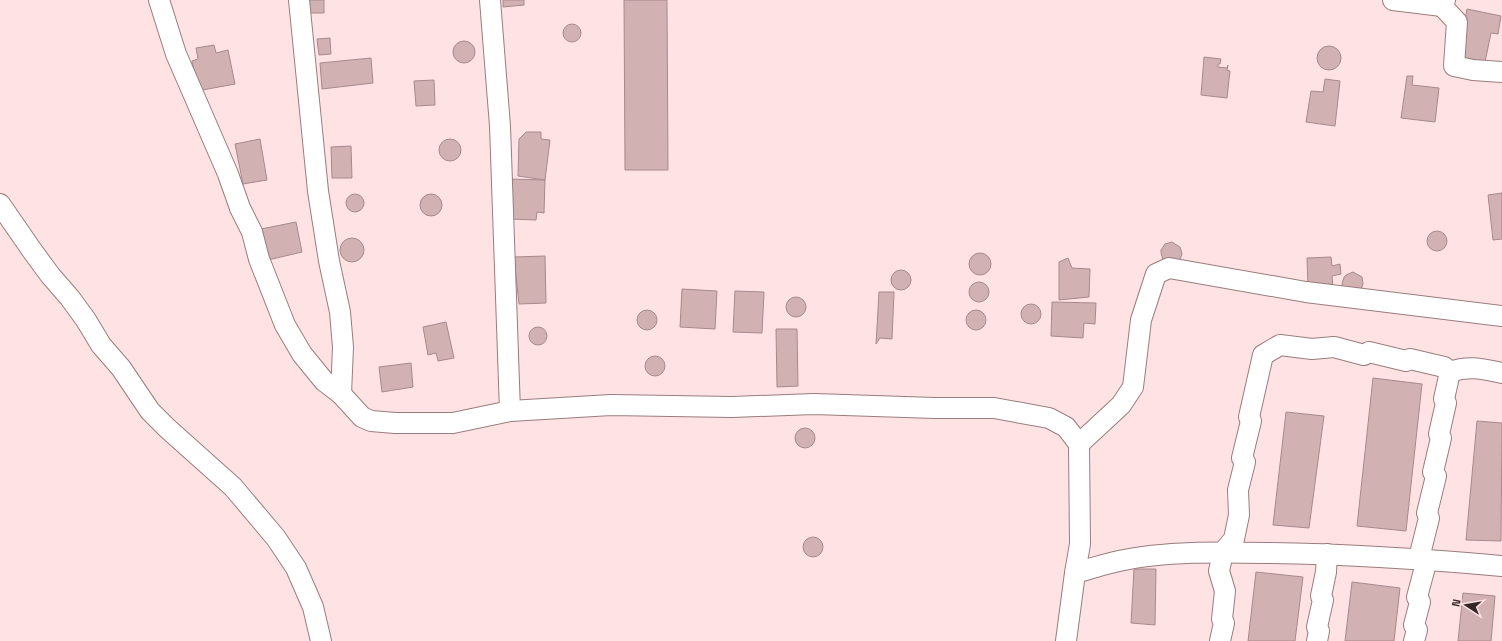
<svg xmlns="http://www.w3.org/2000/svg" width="1502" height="641" viewBox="0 0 1502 641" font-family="'Space Grotesk',sans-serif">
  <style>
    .building { fill: #d2b1b3; stroke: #a8898b }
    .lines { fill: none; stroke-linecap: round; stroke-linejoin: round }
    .minor-casing { stroke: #9a7c7e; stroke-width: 22 }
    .minor { stroke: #fff; stroke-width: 20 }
  </style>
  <rect width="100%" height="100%" fill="#ffe3e4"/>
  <g class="building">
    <polygon points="306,0 324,0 324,13 305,13"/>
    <polygon points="503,0 524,0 524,5 503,7"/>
    <polygon points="624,0 667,0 668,170 625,170"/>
    <polygon points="1467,9 1501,16 1498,34 1491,33 1485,62 1459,57"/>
    <circle cx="572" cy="33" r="9"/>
    <polygon points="330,38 331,54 319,55 317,39"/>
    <circle cx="464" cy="52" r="11"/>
    <polygon points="214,45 216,53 228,50 235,84 197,91 192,61 198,59 196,48"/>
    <circle cx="1329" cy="58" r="12"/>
    <polygon points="1204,57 1221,59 1220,64 1218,64 1218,67 1227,68 1228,65 1227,70 1230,71 1227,98 1201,95"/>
    <polygon points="371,58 373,83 322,89 320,63"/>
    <polygon points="1407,76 1413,76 1412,85 1439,88 1435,122 1401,118"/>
    <polygon points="1325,79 1340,81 1335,126 1306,122 1311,91 1323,92"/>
    <polygon points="434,80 435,105 416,106 414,81"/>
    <polygon points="526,132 541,132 541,139 550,140 545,180 518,176 519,139"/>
    <polygon points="260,139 267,180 243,184 235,144"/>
    <circle cx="450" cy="150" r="11"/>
    <polygon points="351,146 352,178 332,178 331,147"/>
    <polygon points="509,179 545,180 544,213 537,212 536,220 508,219"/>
    <polygon points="1502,193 1502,239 1493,240 1488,195"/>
    <circle cx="355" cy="203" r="9"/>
    <circle cx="431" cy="205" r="11"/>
    <polygon points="296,222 302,252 268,260 261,229"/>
    <circle cx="1437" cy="241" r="10"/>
    <circle cx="352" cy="250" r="12"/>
    <polygon points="1172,242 1180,247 1182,254 1181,257 1179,260 1163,260 1161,253 1161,250 1165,244"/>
    <circle cx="980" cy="264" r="11"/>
    <polygon points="545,256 546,303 519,304 514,257"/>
    <polygon points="1331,257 1332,266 1340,264 1341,274 1332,276 1333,288 1308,289 1307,258"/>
    <polygon points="1068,258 1072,268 1090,269 1089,297 1059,300 1059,262"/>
    <circle cx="901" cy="280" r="10"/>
    <polygon points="1353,272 1362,277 1363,284 1361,290 1343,288 1342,284 1344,277 1346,275"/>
    <circle cx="979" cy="292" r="10"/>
    <polygon points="682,289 717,291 715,329 680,327"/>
    <polygon points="735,291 764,292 762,333 733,332"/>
    <polygon points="879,292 894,292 892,339 880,338 876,344"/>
    <circle cx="796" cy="307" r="10"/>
    <polygon points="1052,302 1096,303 1095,324 1084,323 1083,338 1051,336"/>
    <circle cx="1031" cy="314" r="10"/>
    <circle cx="976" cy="320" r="10"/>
    <circle cx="647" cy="320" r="10"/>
    <polygon points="446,322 454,358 438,361 436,353 428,355 423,327"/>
    <circle cx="538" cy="336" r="9"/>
    <polygon points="776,329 797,329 798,386 777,387"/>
    <circle cx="655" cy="366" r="10"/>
    <polygon points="411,363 413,387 382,392 379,367"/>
    <polygon points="1373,378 1422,384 1406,531 1357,526"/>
    <polygon points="1286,412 1324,416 1309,528 1273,525"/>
    <polygon points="1477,421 1502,423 1501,541 1466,540"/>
    <circle cx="805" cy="438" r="10"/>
    <circle cx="813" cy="547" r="10"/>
    <polygon points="1134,569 1156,569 1155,625 1131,623"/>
    <polygon points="1256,572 1303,577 1295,641 1248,641"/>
    <polygon points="1352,582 1400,588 1394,641 1345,641"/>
    <polygon points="1463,593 1495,596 1491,641 1458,641"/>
  </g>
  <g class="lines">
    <defs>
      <g id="minor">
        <polyline points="159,0 176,54 228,174 240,208 252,232 259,259 285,325 302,354 324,381 341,394 362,417 371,421 395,423 453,423 510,411 611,405 732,407 814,404 935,408 994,408 1049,418 1066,427 1079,444 1080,544 1075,573"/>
        <polyline points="299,0 318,191 329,261 340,312 343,347 341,394"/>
        <polyline points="490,0 500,126 510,411"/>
        <polyline points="1393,0 1442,6"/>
        <polyline points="1445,0 1442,6 1457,22 1454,66 1473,70 1502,72"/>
        <polyline points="0,204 31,249 50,275 70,298 86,320 101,345 121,368 150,411 167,428 233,487 276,538 296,568 313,607 321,641"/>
        <path d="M1450,372C1469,365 1483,369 1502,373"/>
        <polyline points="1079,444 1121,405 1133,387 1141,320 1156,274 1169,268 1306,292 1502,316"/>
        <path d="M1066,641L1075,573C1090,569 1104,564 1119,561C1164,551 1221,552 1267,553C1346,554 1423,559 1502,566"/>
        <polyline points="1220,641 1224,623 1222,619 1225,591 1219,571 1223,552 1234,539 1239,515 1238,490 1245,462 1242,458 1251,421 1249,417 1263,355 1280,345 1312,349 1334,347 1364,355 1369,352 1406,361 1410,359 1444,367 1450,372"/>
        <polyline points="1317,641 1319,631 1317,627 1323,600 1321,596 1326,572 1327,554"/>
        <polyline points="1414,641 1417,630 1414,625 1420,602 1417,597 1425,567 1419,558 1429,518 1427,513 1436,476 1433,472 1441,438 1439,434 1446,403 1444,399 1450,372"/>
      </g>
    </defs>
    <use href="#minor" class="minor-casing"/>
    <use href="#minor" class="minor"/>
  </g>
  <g transform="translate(1466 605) rotate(282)" stroke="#ffe3e4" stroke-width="3" paint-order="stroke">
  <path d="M0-3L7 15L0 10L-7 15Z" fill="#342728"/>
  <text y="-6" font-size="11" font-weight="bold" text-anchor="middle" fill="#342728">N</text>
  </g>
</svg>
